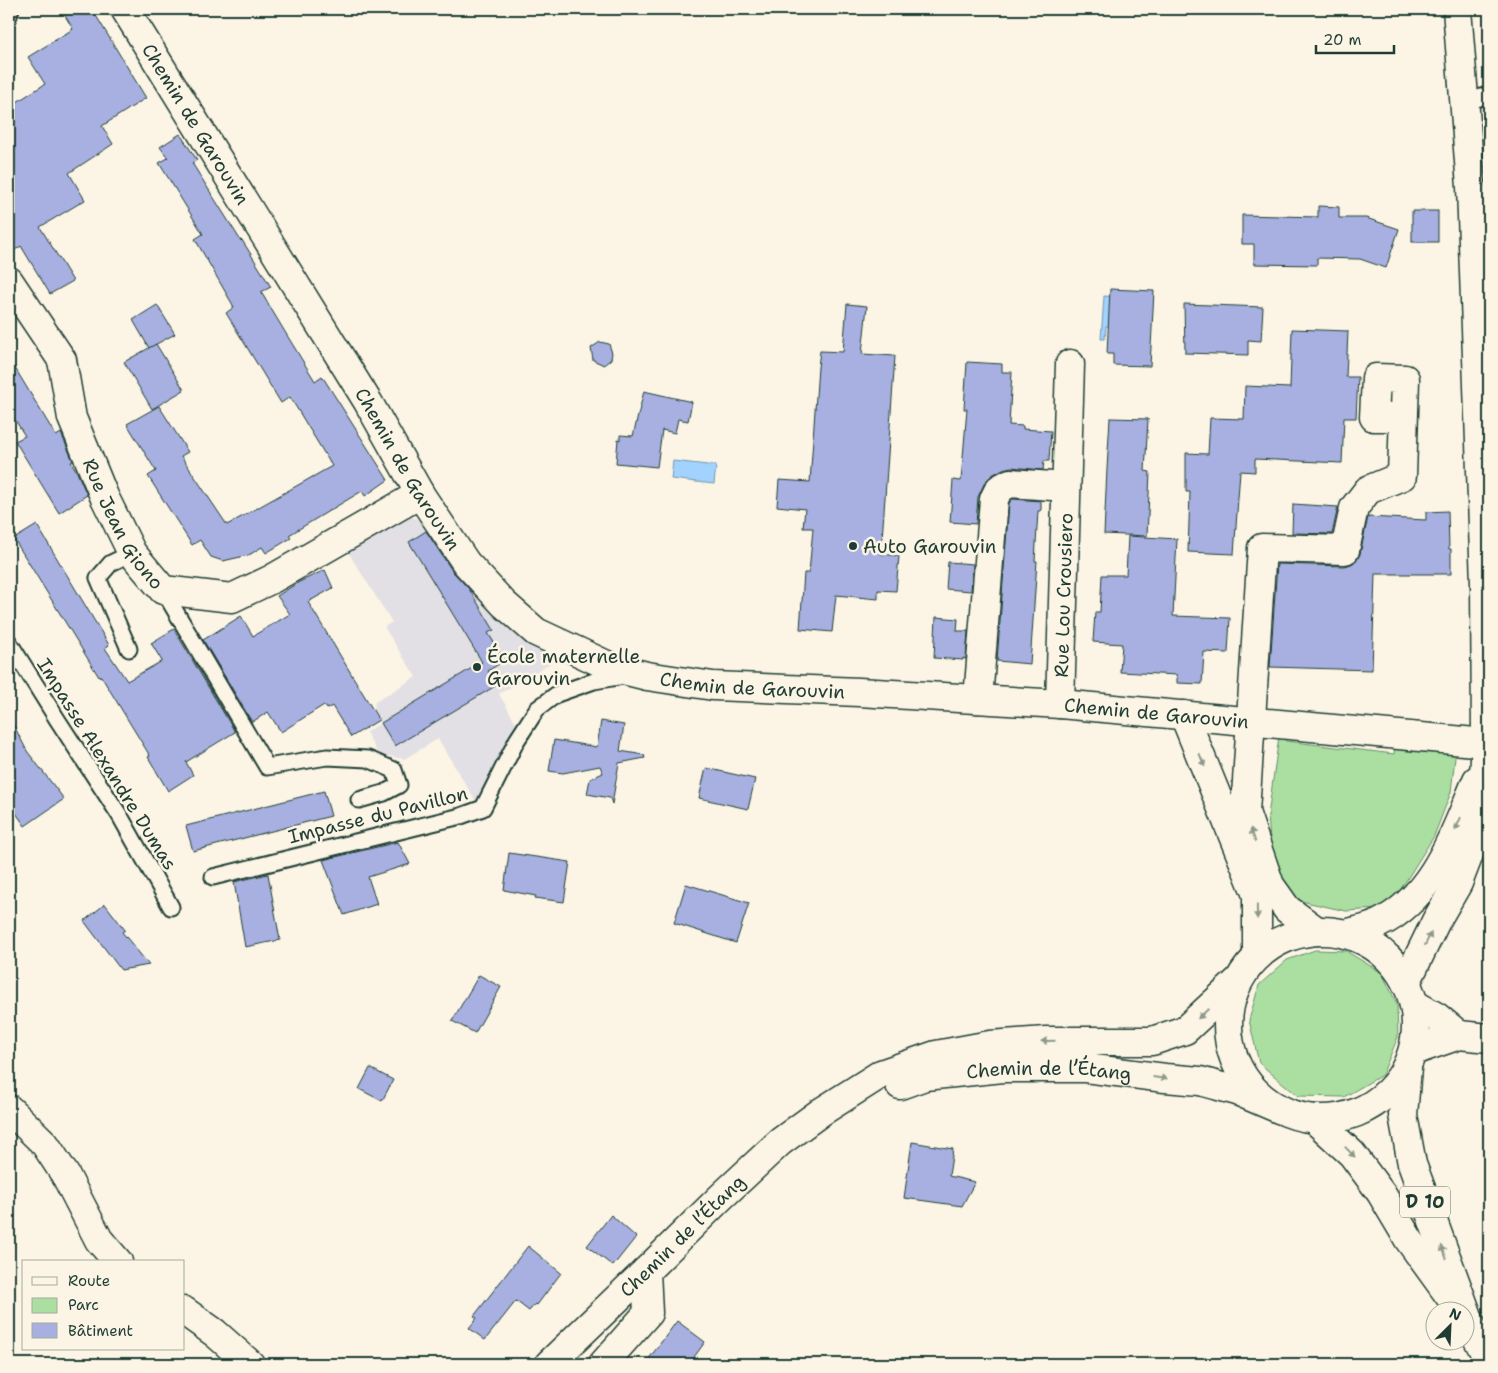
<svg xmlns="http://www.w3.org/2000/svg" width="1498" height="1373" viewBox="0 0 1498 1373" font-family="'Shantell Sans',sans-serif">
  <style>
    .built { fill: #e2e0e4 }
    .green { fill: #aadfa1; stroke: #648e6a }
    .water { fill: #a2d2fe; stroke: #6e96ad }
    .building { fill: #a7b0e0; stroke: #1f3d34 }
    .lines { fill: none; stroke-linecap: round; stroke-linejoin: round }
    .lane-casing { stroke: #1f3d34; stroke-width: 19 }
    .street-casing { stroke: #1f3d34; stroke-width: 31 }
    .secondary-casing { stroke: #1f3d34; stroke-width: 31 }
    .primary-casing { stroke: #1f3d34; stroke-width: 31 }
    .lane { stroke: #fcf5e5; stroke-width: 15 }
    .street { stroke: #fcf5e5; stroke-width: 28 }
    .secondary { stroke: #fcf5e5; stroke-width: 28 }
    .primary { stroke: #fcf5e5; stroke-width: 28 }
    .oneway { fill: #8e998c }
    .poi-dot { fill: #1f3d34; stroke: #fcf5e5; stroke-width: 2 }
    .labels { text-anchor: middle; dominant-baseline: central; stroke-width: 5; stroke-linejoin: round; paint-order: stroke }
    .shield { fill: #fcf5e5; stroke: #617469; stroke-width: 1 }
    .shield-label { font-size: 18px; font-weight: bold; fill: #1f3d34 }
    .street-label { font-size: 19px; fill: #1f3d34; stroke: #fcf5e5 }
    .poi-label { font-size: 19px; fill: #1f3d34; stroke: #fcf5e5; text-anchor: start }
  </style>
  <rect width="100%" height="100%" fill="#fcf5e5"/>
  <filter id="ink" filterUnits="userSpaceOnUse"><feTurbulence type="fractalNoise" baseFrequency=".02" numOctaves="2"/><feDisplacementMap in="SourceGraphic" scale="10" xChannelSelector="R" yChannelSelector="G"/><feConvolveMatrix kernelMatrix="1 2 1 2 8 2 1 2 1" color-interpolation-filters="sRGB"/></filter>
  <g filter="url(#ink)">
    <polygon class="built" points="406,516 424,520 518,633 559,658 499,694 516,723 477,803 438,739 404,759 378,754 366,732 381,723 374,709 375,702 416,677 384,627 392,622 346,549"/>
    <g class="green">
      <polygon points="1279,736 1286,741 1394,754 1395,745 1456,749 1451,792 1434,836 1396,897 1378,909 1346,911 1301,901 1280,881 1272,862 1268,816"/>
      <polygon points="1315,950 1346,951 1382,973 1397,1004 1398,1037 1382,1075 1344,1097 1298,1096 1259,1063 1249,1020 1259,985 1287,960"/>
    </g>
    <g class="water">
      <polygon points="1104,296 1118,297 1117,327 1106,326 1105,339 1101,339"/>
      <polygon points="673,461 716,466 714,484 671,479"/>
    </g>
    <g class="building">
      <polygon points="61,9 92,9 146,98 102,126 113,144 69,173 85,200 40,227 73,281 50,294 21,246 9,254 9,107 45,84 28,57 73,29"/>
      <polygon points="180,134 197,160 192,163 241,241 242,240 271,287 261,292 288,337 315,381 322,376 388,480 365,496 362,491 289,535 291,538 266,553 262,547 249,555 223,561 211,557 200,540 192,545 148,476 156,471 127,424 159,406 188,452 181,456 227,525 332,466 290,397 281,403 226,313 234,307 195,239 203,234 159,163 168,158 160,147"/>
      <polygon points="1318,206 1339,207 1339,218 1366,218 1399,229 1386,268 1360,259 1317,258 1317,265 1254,264 1254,244 1242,244 1242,215 1318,217"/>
      <rect x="1412" y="211" width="26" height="31"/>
      <polygon points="1110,289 1154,291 1150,366 1113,365 1113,354 1107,354"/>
      <polygon points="847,304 867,306 862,354 895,356 881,554 899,556 896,591 878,590 878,599 836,595 832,632 800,629 804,573 809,573 813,528 803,528 805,509 777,506 779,480 810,482 818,367 820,351 843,352"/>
      <polygon points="1184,304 1263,307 1261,341 1248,340 1248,355 1185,353"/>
      <polygon points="157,305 175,334 149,348 133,320"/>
      <polygon points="1292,329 1348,331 1346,377 1358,377 1356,418 1344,418 1342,463 1255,459 1255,472 1240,471 1234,554 1188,552 1190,492 1186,492 1186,453 1208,454 1210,418 1244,419 1245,386 1290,388"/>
      <polygon points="600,342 609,344 612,353 611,359 604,365 593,360 591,348"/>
      <polygon points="156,344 184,390 152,409 124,362"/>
      <polygon points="9,358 56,436 61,433 73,461 71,462 76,470 87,495 59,513 15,441 25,436 9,410"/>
      <polygon points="967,362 1002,364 1002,372 1012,372 1009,425 1023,426 1023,429 1051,431 1049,461 1044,461 1043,470 1011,467 1003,469 992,475 985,482 978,497 976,524 950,522 953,480 961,481 967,409 964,409"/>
      <polygon points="644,391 692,402 688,421 678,419 675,433 662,430 657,467 616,463 618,439 620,440 620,435 633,436"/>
      <polygon points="1110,418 1148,419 1145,471 1150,472 1147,536 1104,534 1107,469"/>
      <polygon points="1013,499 1041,501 1041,511 1038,511 1035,561 1037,561 1030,664 997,661 1009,503"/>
      <polygon points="1293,504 1338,507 1332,534 1292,533"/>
      <polygon points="1448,511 1449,549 1451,549 1451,574 1375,574 1372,670 1270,667 1277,564 1345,566 1351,564 1357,560 1360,554 1368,517 1426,520 1426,512"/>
      <polygon points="37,525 109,645 105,648 127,681 162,661 151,643 174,629 235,732 186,762 193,775 168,791 148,757 150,756 101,676 99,677 14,539"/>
      <polygon points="426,531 453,572 469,589 494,630 488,633 505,660 488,671 497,685 395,746 381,723 482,662 409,542"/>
      <polygon points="1128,536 1177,539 1173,616 1230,618 1228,653 1204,652 1202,684 1177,683 1177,675 1120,672 1122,644 1093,642 1095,612 1100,612 1102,575 1126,575"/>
      <polygon points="948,562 973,564 971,591 946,589"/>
      <polygon points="325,570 333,588 308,602 379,720 351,737 332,706 327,709 324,705 281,732 268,712 252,722 203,640 241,616 253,636 290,614 277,596 299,582"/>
      <polygon points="936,617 958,619 957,631 968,631 966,659 963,658 963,660 934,658"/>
      <polygon points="9,716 27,751 64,799 25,826 9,803"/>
      <polygon points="601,721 624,725 620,751 644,755 645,758 619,763 612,804 610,798 587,794 590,779 603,773 600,766 563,773 549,771 554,740 597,747"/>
      <polygon points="706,768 755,779 748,809 699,798"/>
      <polygon points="324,791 331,816 193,851 186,826"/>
      <polygon points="398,842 410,864 368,877 377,904 344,915 323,860"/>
      <polygon points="509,853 570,862 564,902 535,898 536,896 504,890"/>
      <polygon points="268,874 280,940 245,947 234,882"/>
      <polygon points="686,884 749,903 736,943 674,923"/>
      <polygon points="105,904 125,930 122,932 149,965 121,970 84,921"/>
      <polygon points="479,975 501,987 475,1033 452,1021"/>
      <polygon points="370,1068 393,1080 382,1101 359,1089"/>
      <polygon points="912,1142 953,1149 949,1176 975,1182 962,1206 904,1198"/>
      <polygon points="611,1215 636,1237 613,1266 587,1246"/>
      <polygon points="528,1246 561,1273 537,1305 535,1304 529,1311 516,1301 485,1340 469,1328 477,1318 474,1316"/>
      <polygon points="677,1321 705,1342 689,1364 645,1364"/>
    </g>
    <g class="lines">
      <defs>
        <g id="lane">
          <polyline points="9,16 11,9"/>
          <polyline points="1464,104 1489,94"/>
          <polyline points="163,590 267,767 327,757 368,759 394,770 399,785 384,793 359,800"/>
          <polyline points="9,642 57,719 120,816 171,907"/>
          <polyline points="129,649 98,578 111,563 132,553"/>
          <polyline points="213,877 461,816 483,808 517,740 537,709 557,694 594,681 624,676"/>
        </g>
        <g id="street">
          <path id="s1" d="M125,9L368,402L420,494L466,563L504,604L536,632L611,667L647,676L713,686L859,692L1060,704L1486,743"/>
          <path id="s2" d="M9,281L62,360L72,418L104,496L132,553L163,590L232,598L272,579L420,494"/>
          <polyline points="978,699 994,499 999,489 1010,483 1066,487"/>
          <path id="s3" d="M1060,704L1070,364"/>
          <polyline points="1184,715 1257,895 1257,956"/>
          <polyline points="1317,931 1287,909 1270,885 1245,812 1262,548 1345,550 1354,508 1368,490 1402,476 1405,379 1376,378 1374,417 1403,417"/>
          <polyline points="1459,1035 1489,1038"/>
          <polyline points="1413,1051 1459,1035 1437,1017 1414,1004"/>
          <polyline points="9,1109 45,1144 66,1176 99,1240 118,1262"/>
          <polyline points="184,1311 215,1333 250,1364"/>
          <polyline points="603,1364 648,1313 646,1271"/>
        </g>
        <g id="secondary">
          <path id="s4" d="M900,1085L925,1076L1003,1068H1085L1165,1078L1200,1081L1237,1091L1279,1109"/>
          <path id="s5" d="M549,1364L646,1271L721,1197L780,1142L821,1112L881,1074L936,1055L990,1045L1046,1041H1152L1185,1030L1238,981"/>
        </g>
        <g id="primary">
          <circle cx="1322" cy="1025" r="94"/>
          <path d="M1345,934C1355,931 1368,929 1378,924C1434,897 1454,833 1477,780"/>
          <polyline points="1406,983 1436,921 1458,883 1481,823 1486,743 1485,584 1471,187 1457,9"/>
          <polyline points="1407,1068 1403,1115 1412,1164 1473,1330 1489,1361"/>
          <polyline points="1314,1119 1352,1154 1381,1193 1409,1240 1451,1298"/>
        </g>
      </defs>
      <use href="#lane" class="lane-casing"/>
      <use href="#street" class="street-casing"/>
      <use href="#secondary" class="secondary-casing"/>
      <use href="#primary" class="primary-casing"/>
      <use href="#lane" class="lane"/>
      <use href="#street" class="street"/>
      <use href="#secondary" class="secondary"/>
      <use href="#primary" class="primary"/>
    </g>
    <defs><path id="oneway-solid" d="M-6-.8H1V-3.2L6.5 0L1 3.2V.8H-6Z" transform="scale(1.25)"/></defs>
    <g class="oneway">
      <use href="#oneway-solid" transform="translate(1202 760) rotate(68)"/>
      <use href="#oneway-solid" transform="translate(1458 824) rotate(113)"/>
      <use href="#oneway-solid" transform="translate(1253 835) rotate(-109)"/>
      <use href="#oneway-solid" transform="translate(1257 912) rotate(89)"/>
      <use href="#oneway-solid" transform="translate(1428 939) rotate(-64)"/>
      <use href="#oneway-solid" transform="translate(1203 1014) rotate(137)"/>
      <use href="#oneway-solid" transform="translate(1048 1041) rotate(179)"/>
      <use href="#oneway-solid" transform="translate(1160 1078) rotate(7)"/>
      <use href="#oneway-solid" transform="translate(1350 1152) rotate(46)"/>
      <use href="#oneway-solid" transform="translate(1444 1252) rotate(-111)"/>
    </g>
  </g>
  <g class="poi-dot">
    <circle cx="853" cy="546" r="5"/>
    <circle cx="477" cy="667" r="5"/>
  </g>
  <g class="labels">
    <rect class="shield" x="1400" y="1186.5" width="50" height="31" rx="4"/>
    <g class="shield-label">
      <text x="1425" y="1202">D 10</text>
    </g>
    <g class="street-label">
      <text stroke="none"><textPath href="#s1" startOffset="135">Chemin de Garouvin</textPath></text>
      <text stroke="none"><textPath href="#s1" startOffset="540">Chemin de Garouvin</textPath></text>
      <text stroke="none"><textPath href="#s2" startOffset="272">Rue Jean Giono</textPath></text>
      <text stroke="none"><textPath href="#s3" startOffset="109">Rue Lou Crousiero</textPath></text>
      <text stroke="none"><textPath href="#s1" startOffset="975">Chemin de Garouvin</textPath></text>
      <text stroke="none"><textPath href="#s1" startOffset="1380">Chemin de Garouvin</textPath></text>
      <text transform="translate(107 764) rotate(58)">Impasse Alexandre Dumas</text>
      <text transform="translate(378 815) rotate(-14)">Impasse du Pavillon</text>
      <text stroke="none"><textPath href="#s4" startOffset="151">Chemin de l’Étang</textPath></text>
      <text stroke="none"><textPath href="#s5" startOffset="185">Chemin de l’Étang</textPath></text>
    </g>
    <g class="poi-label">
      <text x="863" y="546">Auto Garouvin</text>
      <text x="487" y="656">École maternelle<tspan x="487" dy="22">Garouvin</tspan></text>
    </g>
  </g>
  <rect width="1498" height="1373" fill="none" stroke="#fcf5e5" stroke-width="30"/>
  <rect x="15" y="15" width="1468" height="1343" fill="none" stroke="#1f3d34" stroke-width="2" filter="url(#ink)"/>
  <rect x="22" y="1260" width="162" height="90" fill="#fcf5e5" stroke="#a4ab9e"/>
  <rect x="32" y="1277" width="25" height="8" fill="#fcf5e5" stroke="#a4ab9e"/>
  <text x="68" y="1286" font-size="15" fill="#1f3d34">Route</text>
  <rect x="32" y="1298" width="25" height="15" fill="#aadfa1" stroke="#a4ab9e"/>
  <text x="68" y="1310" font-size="15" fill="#1f3d34">Parc</text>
  <rect x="32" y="1323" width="25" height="15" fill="#a7b0e0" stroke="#a4ab9e"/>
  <text x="68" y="1336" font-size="15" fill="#1f3d34">Bâtiment</text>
  <g transform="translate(1450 1326) rotate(24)"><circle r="24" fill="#fcf5e5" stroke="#a4ab9e"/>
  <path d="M0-4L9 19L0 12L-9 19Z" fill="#1f3d34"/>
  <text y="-8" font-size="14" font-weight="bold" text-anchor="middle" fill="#1f3d34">N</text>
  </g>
  <path d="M1316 45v8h78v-8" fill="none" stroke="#1f3d34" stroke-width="2.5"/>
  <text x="1323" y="45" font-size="15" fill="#1f3d34" stroke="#fcf5e5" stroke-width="4" paint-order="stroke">20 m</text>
</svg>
